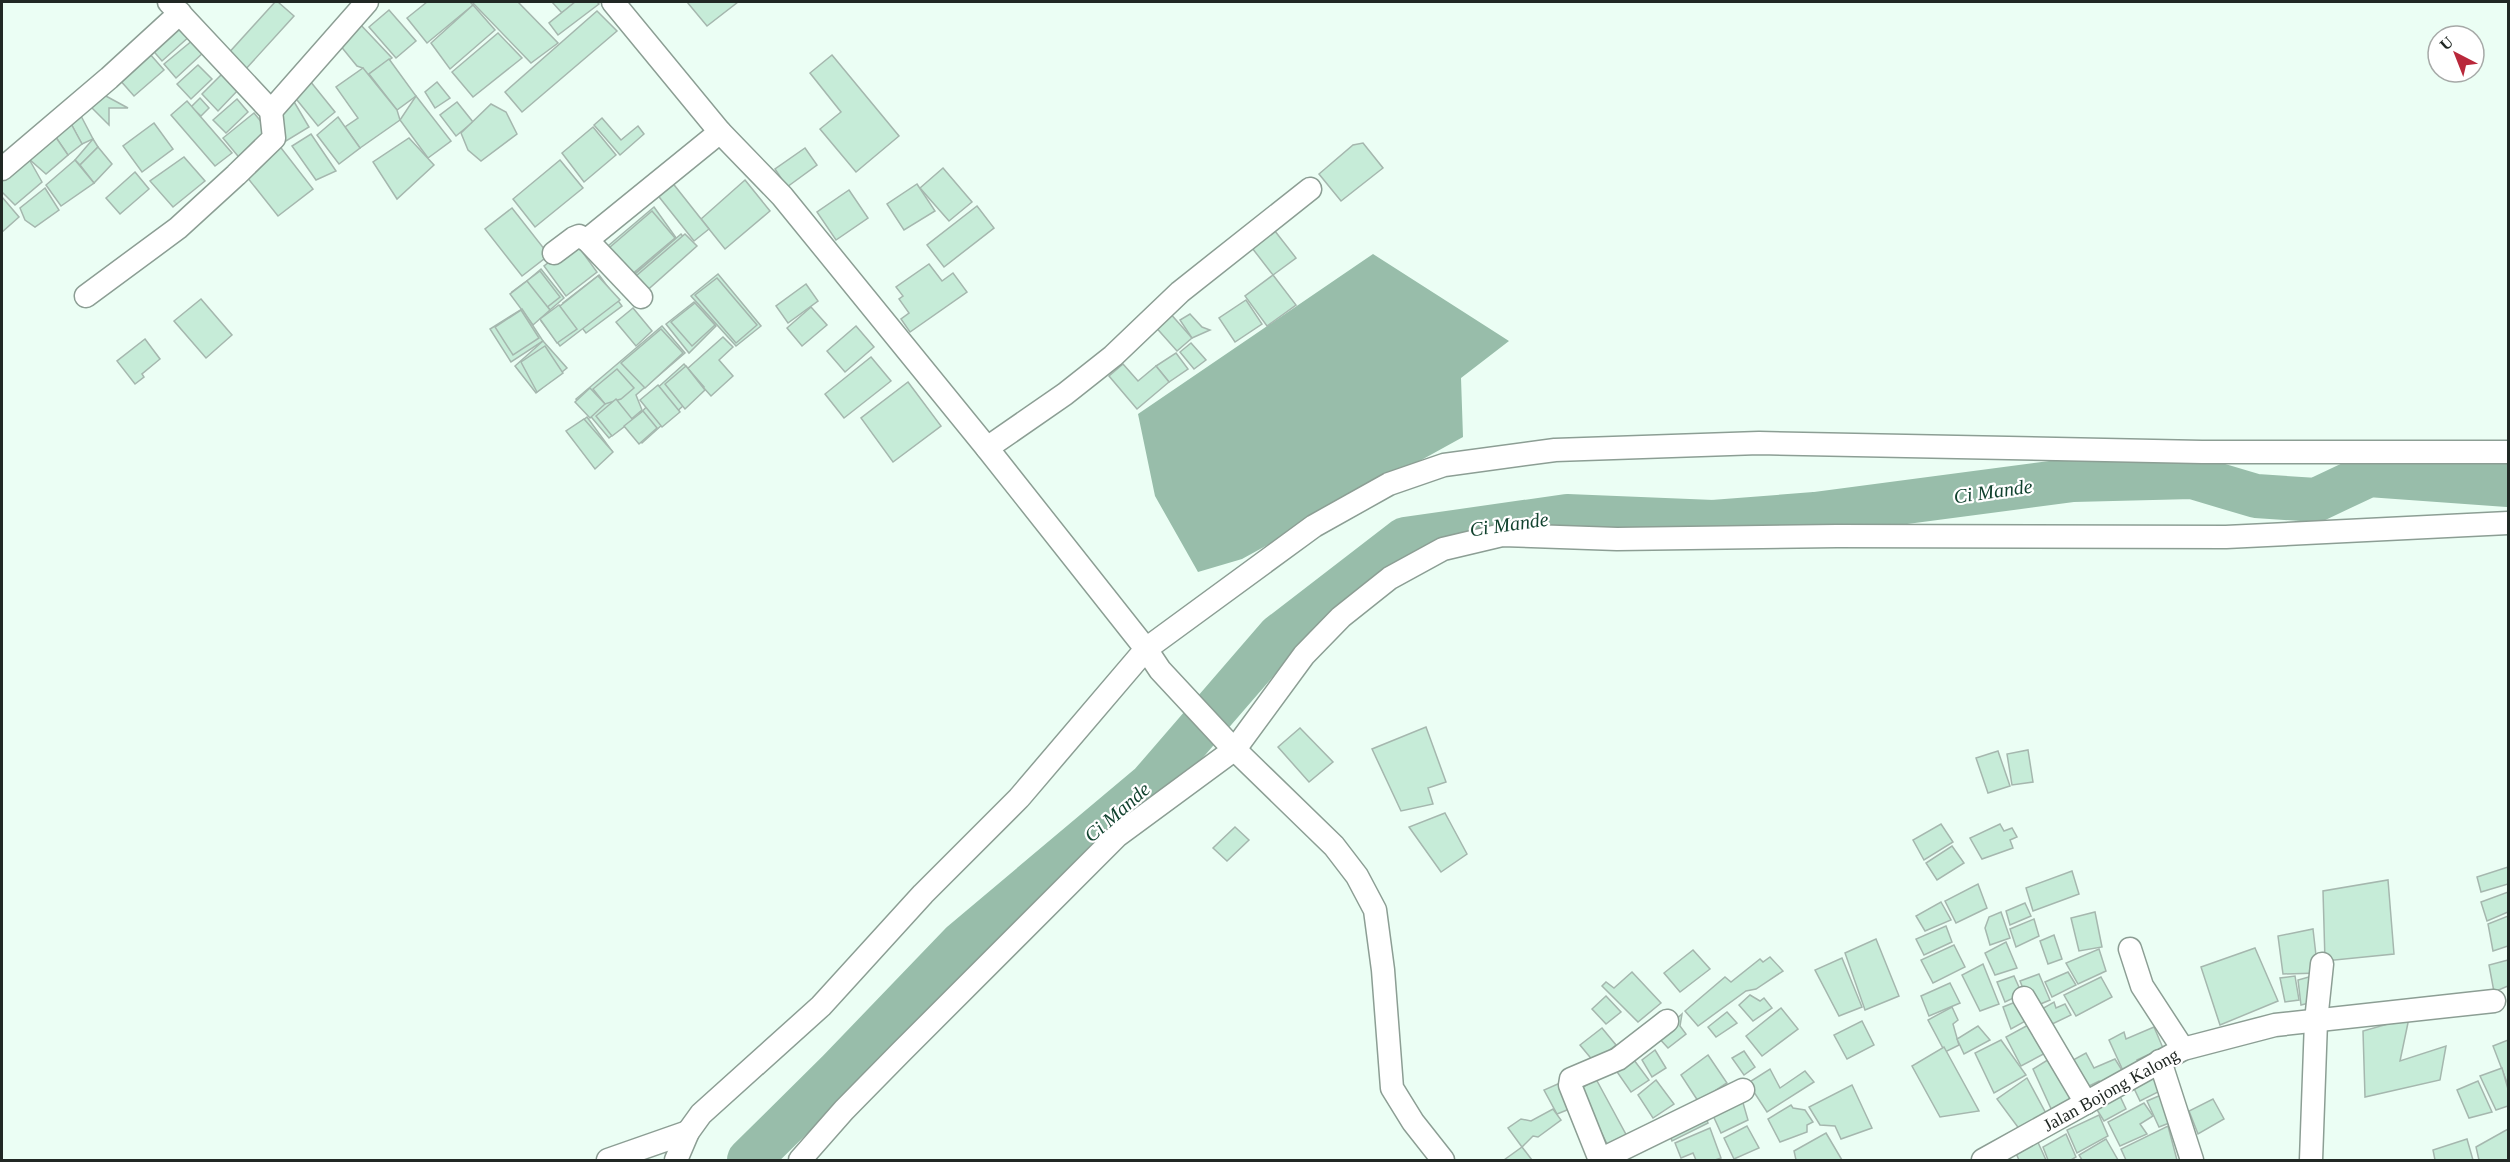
<svg xmlns="http://www.w3.org/2000/svg" width="2510" height="1162" viewBox="0 0 2510 1162" font-family="Georgia,serif">
  <style>
    .water { fill: #98bdaa }
    .lines { fill: none; stroke-linecap: round; stroke-linejoin: round }
    .river { stroke: #98bdaa; stroke-width: 44 }
    .building { fill: #c6ecd8; stroke: #a5b7ae; stroke-width: 1.5 }
    .minor-casing { stroke: #8c9e94; stroke-width: 25 }
    .minor { stroke: #fff; stroke-width: 22 }
    .labels { text-anchor: middle; dominant-baseline: central; stroke-width: 4.5; stroke-linejoin: round; paint-order: stroke }
    .street-label { font-size: 18px; fill: #212824; stroke: #fff }
    .water-label { font-size: 20px; font-style: italic; fill: #11422e; stroke: #fff }
  </style>
  <rect width="100%" height="100%" fill="#ebfef4"/>
  <polygon class="water" points="1373,254 1509,341 1461,378 1463,437 1242,559 1198,572 1155,496 1138,414"/>
  <g class="lines">
    <polyline class="river" points="749,1160 837,1073 962,943 1151,784 1279,636 1405,539 1567,516 1713,522 1815,514 2073,480 2192,477 2256,496 2316,500 2369,475 2508,485"/>
  </g>
  <g class="building">
    <polygon points="275,2 278,2 294,16 244,71 226,56"/>
    <polygon points="427,2 470,2 473,5 427,43 407,18"/>
    <polygon points="472,2 518,2 558,43 531,63"/>
    <polygon points="552,2 575,2 562,13"/>
    <polygon points="575,2 597,2 599,4 558,35 549,23"/>
    <polygon points="687,2 738,2 707,26"/>
    <polygon points="473,5 495,30 450,69 431,43"/>
    <polygon points="389,10 416,41 396,58 369,27"/>
    <polygon points="597,11 617,31 522,112 505,92"/>
    <polygon points="179,21 191,35 162,61 150,47"/>
    <polygon points="358,22 392,58 369,74 367,79 363,68 357,66 339,44"/>
    <polygon points="498,33 522,58 473,97 452,72"/>
    <polygon points="193,40 205,51 176,78 164,64"/>
    <polygon points="149,53 164,70 134,96 119,79"/>
    <polygon points="832,55 899,136 856,172 820,129 841,112 810,73"/>
    <polygon points="389,59 416,96 397,110 369,74"/>
    <polygon points="198,65 212,79 191,99 177,84"/>
    <polygon points="363,68 397,110 400,120 360,148 345,127 358,118 336,87"/>
    <polygon points="223,73 239,89 218,111 202,94"/>
    <polygon points="310,81 335,112 318,126 293,95"/>
    <polygon points="437,82 450,98 435,108 425,92"/>
    <polygon points="104,95 128,108 109,108 109,125 87,103"/>
    <polygon points="416,96 451,141 428,158 400,120"/>
    <polygon points="200,98 209,108 201,116 191,107"/>
    <polygon points="237,99 248,112 226,133 213,120"/>
    <polygon points="293,100 309,127 286,141 273,120"/>
    <polygon points="187,101 232,153 215,166 171,115"/>
    <polygon points="457,102 473,122 456,136 440,115"/>
    <polygon points="491,104 506,112 517,134 481,161 468,150 461,133"/>
    <polygon points="254,113 273,136 242,161 223,138"/>
    <polygon points="80,114 93,139 82,144 69,120"/>
    <polygon points="338,117 360,148 339,164 317,135"/>
    <polygon points="602,118 621,140 638,126 644,134 620,155 594,125"/>
    <polygon points="69,120 82,144 68,155 55,136"/>
    <polygon points="154,123 173,149 142,172 123,146"/>
    <polygon points="593,127 616,155 584,182 562,153"/>
    <polygon points="311,134 336,171 316,180 292,146"/>
    <polygon points="55,136 68,155 46,174 29,159"/>
    <polygon points="409,138 434,165 397,199 373,162"/>
    <polygon points="93,139 98,147 80,165 75,160"/>
    <polygon points="1363,143 1383,168 1341,201 1319,174 1353,145"/>
    <polygon points="278,144 313,189 278,216 243,172"/>
    <polygon points="98,147 112,164 94,183 80,165"/>
    <polygon points="805,148 817,165 787,187 775,169"/>
    <polygon points="184,157 205,181 173,207 150,181"/>
    <polygon points="29,159 42,182 15,205 2,192 2,179"/>
    <polygon points="75,160 94,183 61,206 46,185"/>
    <polygon points="560,160 583,188 535,227 513,199"/>
    <polygon points="943,168 972,202 949,221 920,188"/>
    <polygon points="135,172 149,189 120,214 106,198"/>
    <polygon points="745,180 770,211 725,249 701,219"/>
    <polygon points="671,181 709,229 694,241 656,193"/>
    <polygon points="917,184 935,211 904,230 887,204"/>
    <polygon points="45,188 59,210 35,227 25,220 20,208"/>
    <polygon points="849,190 868,218 836,240 817,212"/>
    <polygon points="2,197 19,217 2,232"/>
    <polygon points="977,206 994,228 944,267 927,245"/>
    <polygon points="654,207 677,239 627,280 602,251"/>
    <polygon points="512,208 549,255 522,276 485,229"/>
    <polygon points="652,211 675,238 624,281 602,254"/>
    <polygon points="1271,226 1296,258 1273,275 1249,244"/>
    <polygon points="681,234 692,248 639,294 627,281"/>
    <polygon points="685,234 697,246 643,294 629,282"/>
    <polygon points="575,242 597,272 566,296 544,266"/>
    <polygon points="929,264 942,281 953,273 967,292 910,332 901,319 909,313 899,299 903,296 896,287"/>
    <polygon points="541,269 564,298 550,310 527,281"/>
    <polygon points="540,271 560,297 532,319 512,292"/>
    <polygon points="718,274 761,326 736,346 691,296"/>
    <polygon points="599,275 622,306 586,333 563,303"/>
    <polygon points="1273,275 1296,305 1267,326 1245,296"/>
    <polygon points="598,276 620,300 560,346 541,321"/>
    <polygon points="717,278 757,325 736,343 695,295"/>
    <polygon points="527,281 550,310 533,325 510,294"/>
    <polygon points="806,284 818,301 788,323 776,306"/>
    <polygon points="201,299 232,335 206,358 174,321"/>
    <polygon points="1246,300 1262,324 1235,342 1219,318"/>
    <polygon points="694,302 716,326 689,353 666,324"/>
    <polygon points="695,303 715,325 692,346 671,322"/>
    <polygon points="559,305 577,329 557,343 540,319"/>
    <polygon points="811,307 827,325 802,346 787,328"/>
    <polygon points="633,308 652,331 636,346 616,322"/>
    <polygon points="522,309 543,341 511,362 490,329"/>
    <polygon points="521,310 539,338 513,355 495,327"/>
    <polygon points="1168,311 1192,338 1177,351 1153,324"/>
    <polygon points="1190,314 1202,327 1210,330 1192,338 1180,320"/>
    <polygon points="662,326 685,353 636,395 642,410 609,438 576,399"/>
    <polygon points="856,326 874,347 845,372 827,351"/>
    <polygon points="661,329 683,353 645,388 621,363"/>
    <polygon points="723,337 733,347 719,360 733,376 711,396 687,369"/>
    <polygon points="145,339 160,359 142,374 144,377 135,384 117,361"/>
    <polygon points="543,341 567,368 536,393 515,366"/>
    <polygon points="1191,343 1206,360 1194,369 1180,352"/>
    <polygon points="545,346 563,373 537,392 521,362"/>
    <polygon points="1176,353 1188,369 1169,382 1156,366"/>
    <polygon points="871,357 891,381 844,418 825,394"/>
    <polygon points="684,364 704,387 642,443 628,427 649,404 645,399"/>
    <polygon points="1123,364 1138,381 1156,366 1169,382 1137,409 1109,376"/>
    <polygon points="686,366 705,390 685,409 665,384"/>
    <polygon points="617,369 634,388 621,399 605,404 593,389"/>
    <polygon points="908,382 941,426 893,462 861,418"/>
    <polygon points="658,385 680,412 662,427 640,400"/>
    <polygon points="590,388 605,404 590,418 575,402"/>
    <polygon points="616,399 633,420 612,436 596,416"/>
    <polygon points="643,411 657,428 639,444 624,426"/>
    <polygon points="587,417 612,451 593,465 568,432"/>
    <polygon points="584,419 613,452 595,469 566,431"/>
    <polygon points="1426,727 1446,782 1428,788 1433,804 1401,811 1372,749"/>
    <polygon points="1300,728 1333,762 1309,782 1278,747"/>
    <polygon points="2028,750 2033,782 2012,785 2007,754"/>
    <polygon points="1998,751 2010,786 1988,793 1976,758"/>
    <polygon points="1445,813 1467,854 1441,872 1409,827"/>
    <polygon points="1941,824 1953,842 1924,860 1913,840"/>
    <polygon points="2000,824 2004,831 2012,828 2017,837 2010,840 2013,848 1982,859 1970,838"/>
    <polygon points="1235,827 1249,840 1227,861 1213,848"/>
    <polygon points="1952,846 1964,863 1937,880 1926,863"/>
    <polygon points="2508,867 2508,884 2481,892 2477,877"/>
    <polygon points="2072,871 2079,894 2033,911 2026,888"/>
    <polygon points="2388,880 2394,954 2325,961 2323,891"/>
    <polygon points="1978,884 1987,908 1956,923 1945,901"/>
    <polygon points="2508,892 2508,912 2487,921 2481,902"/>
    <polygon points="1941,902 1951,920 1925,931 1916,916"/>
    <polygon points="2025,903 2031,916 2010,925 2006,911"/>
    <polygon points="2001,912 2010,938 1990,945 1985,928 1989,917"/>
    <polygon points="2095,912 2102,947 2079,951 2071,918"/>
    <polygon points="2508,916 2508,946 2493,951 2488,924"/>
    <polygon points="2034,919 2039,936 2016,947 2010,929"/>
    <polygon points="1946,926 1952,942 1924,955 1916,939"/>
    <polygon points="2313,929 2318,973 2283,974 2278,936"/>
    <polygon points="2054,935 2062,959 2048,964 2040,941"/>
    <polygon points="1876,939 1899,996 1865,1010 1845,953"/>
    <polygon points="2006,942 2017,968 1995,975 1985,953"/>
    <polygon points="1954,945 1965,967 1933,983 1921,960"/>
    <polygon points="2255,948 2278,1001 2220,1025 2201,967"/>
    <polygon points="2099,949 2106,971 2078,984 2066,963"/>
    <polygon points="1693,950 1710,969 1680,992 1664,973"/>
    <polygon points="1770,957 1783,971 1756,989 1746,991 1698,1026 1685,1011 1725,977 1731,982 1760,959 1763,962"/>
    <polygon points="1842,958 1862,1007 1839,1016 1815,970"/>
    <polygon points="2508,960 2508,986 2494,992 2489,965"/>
    <polygon points="1983,964 1999,1004 1980,1011 1962,975"/>
    <polygon points="1632,972 1661,1003 1638,1022 1602,986 1606,982 1614,988"/>
    <polygon points="2068,972 2076,985 2052,997 2045,982"/>
    <polygon points="2039,974 2050,1000 2031,1008 2020,981"/>
    <polygon points="2316,975 2317,1001 2301,1005 2298,980"/>
    <polygon points="2014,976 2022,994 2005,1002 1997,982"/>
    <polygon points="2295,976 2299,1000 2285,1002 2280,978"/>
    <polygon points="2101,977 2112,997 2076,1016 2064,995"/>
    <polygon points="1950,983 1960,1003 1929,1016 1921,996"/>
    <polygon points="1750,995 1760,1001 1764,998 1772,1008 1753,1021 1739,1005"/>
    <polygon points="1606,996 1621,1012 1606,1024 1592,1009"/>
    <polygon points="2023,999 2031,1018 2011,1029 2003,1007"/>
    <polygon points="2054,1002 2056,1008 2065,1004 2071,1015 2048,1026 2040,1010"/>
    <polygon points="1952,1007 1958,1020 1953,1024 1959,1045 1945,1052 1928,1020"/>
    <polygon points="1781,1008 1798,1029 1762,1056 1746,1036"/>
    <polygon points="1727,1012 1737,1023 1716,1037 1708,1027"/>
    <polygon points="1682,1014 1680,1026 1686,1034 1668,1048 1657,1036"/>
    <polygon points="2409,1018 2400,1061 2446,1046 2440,1080 2365,1097 2363,1031"/>
    <polygon points="1862,1021 1874,1045 1847,1059 1834,1035"/>
    <polygon points="2030,1024 2051,1050 2021,1066 2006,1037"/>
    <polygon points="1978,1026 1990,1040 1964,1054 1957,1039"/>
    <polygon points="2154,1027 2163,1048 2137,1060 2139,1067 2125,1075 2109,1040 2124,1032 2126,1039"/>
    <polygon points="1602,1028 1616,1045 1594,1062 1580,1045"/>
    <polygon points="2001,1040 2026,1075 1994,1093 1975,1053"/>
    <polygon points="2508,1040 2508,1085 2493,1046"/>
    <polygon points="1944,1047 1979,1111 1940,1117 1912,1066"/>
    <polygon points="1655,1050 1666,1068 1652,1077 1642,1060"/>
    <polygon points="1744,1051 1755,1067 1744,1075 1732,1058"/>
    <polygon points="2086,1053 2094,1068 2115,1059 2125,1075 2100,1087 2099,1081 2079,1091 2064,1065"/>
    <polygon points="1708,1055 1727,1083 1716,1090 1718,1094 1698,1101 1681,1075"/>
    <polygon points="1631,1056 1649,1080 1631,1092 1615,1069"/>
    <polygon points="2054,1056 2078,1100 2053,1113 2033,1069"/>
    <polygon points="2502,1068 2508,1089 2508,1106 2496,1110 2480,1076"/>
    <polygon points="1770,1069 1780,1088 1805,1071 1814,1082 1767,1112 1748,1083"/>
    <polygon points="2156,1069 2166,1088 2140,1101 2131,1082"/>
    <polygon points="2027,1078 2049,1119 2023,1134 1997,1099"/>
    <polygon points="1596,1079 1629,1140 1610,1150 1580,1089"/>
    <polygon points="1656,1080 1674,1104 1653,1118 1638,1095"/>
    <polygon points="2478,1081 2492,1112 2469,1118 2457,1090"/>
    <polygon points="1560,1083 1572,1108 1557,1114 1544,1090"/>
    <polygon points="1852,1085 1872,1128 1841,1139 1835,1126 1820,1125 1809,1107"/>
    <polygon points="2118,1092 2126,1109 2104,1121 2094,1105"/>
    <polygon points="2168,1092 2177,1120 2159,1127 2147,1101"/>
    <polygon points="1741,1096 1748,1120 1721,1133 1711,1111"/>
    <polygon points="2213,1099 2224,1119 2198,1134 2189,1111"/>
    <polygon points="2144,1103 2153,1116 2140,1124 2147,1134 2120,1146 2108,1122"/>
    <polygon points="1791,1105 1793,1108 1805,1110 1813,1122 1807,1125 1807,1132 1780,1142 1768,1119"/>
    <polygon points="1553,1109 1561,1120 1538,1137 1533,1136 1522,1147 1508,1128 1521,1119 1531,1121"/>
    <polygon points="1705,1114 1708,1123 1672,1141 1669,1132"/>
    <polygon points="2099,1115 2108,1136 2077,1153 2067,1130"/>
    <polygon points="1747,1126 1759,1148 1734,1159 1724,1138"/>
    <polygon points="2168,1126 2177,1160 2126,1160 2121,1149"/>
    <polygon points="1710,1128 1721,1158 1715,1160 1696,1160 1693,1153 1681,1158 1675,1143"/>
    <polygon points="2508,1129 2508,1160 2479,1160 2476,1147"/>
    <polygon points="1826,1133 1842,1160 1796,1160 1794,1151"/>
    <polygon points="2066,1134 2076,1157 2071,1160 2048,1160 2043,1147"/>
    <polygon points="2036,1138 2046,1160 2019,1160 2015,1151"/>
    <polygon points="2106,1139 2118,1160 2082,1160 2079,1155"/>
    <polygon points="2467,1139 2473,1160 2435,1160 2433,1150"/>
    <polygon points="1522,1147 1532,1160 1504,1160"/>
  </g>
  <g class="lines">
    <defs>
      <g id="minor">
        <polyline points="613,2 720,132 782,196 987,448 1146,649 1160,670 1227,742 1334,846 1357,876 1375,910 1383,970 1392,1088 1413,1122 1443,1160"/>
        <polyline points="271,111 367,2"/>
        <polyline points="2,169 109,78 180,13"/>
        <polyline points="587,240 641,297"/>
        <polyline points="554,253 574,238 579,236 587,240 720,132"/>
        <polyline points="86,296 178,228 236,175 274,138 271,111 169,2"/>
        <polyline points="987,448 1065,394 1113,356 1180,292 1310,189"/>
        <polyline points="2130,949 2142,986 2183,1049"/>
        <polyline points="2024,998 2086,1103"/>
        <polyline points="2160,1061 2192,1160"/>
        <polyline points="608,1160 688,1132"/>
        <polyline points="676,1160 688,1132 701,1114 821,1006 923,894 1019,798 1146,649 1314,526 1389,484 1444,465 1555,450 1759,443 2202,452 2508,452"/>
        <polyline points="800,1160 844,1110 901,1052 1117,836 1235,749 1304,655 1341,617 1390,578 1443,549 1502,535 1617,539 1837,536 2226,537 2508,523"/>
        <polyline points="1600,1160 1570,1085 1571,1079 1618,1059 1667,1021"/>
        <polyline points="1600,1160 1743,1090"/>
        <polyline points="1983,1160 2183,1049 2275,1025 2494,1001"/>
        <polyline points="2311,1160 2316,1021 2322,964"/>
      </g>
    </defs>
    <use href="#minor" class="minor-casing"/>
    <use href="#minor" class="minor"/>
  </g>
  <g class="labels">
    <g class="street-label">
      <text transform="translate(2111 1090) rotate(-29)">Jalan Bojong Kalong</text>
    </g>
    <g class="water-label">
      <text transform="translate(1993 491) rotate(-8)">Ci Mande</text>
      <text transform="translate(1509 524) rotate(-8)">Ci Mande</text>
      <text transform="translate(1117 812) rotate(-41)">Ci Mande</text>
    </g>
  </g>
  <rect width="2510" height="1162" fill="none" stroke="#212824" stroke-width="6"/>
  <g transform="translate(2456 54) rotate(318)"><circle r="28" fill="#ffffff" stroke="#a6a9a7" stroke-width="1.5"/>
  <path d="M0-4.5L10 22L0 15L-10 22Z" fill="#b9283b"/>
  <text y="-9" font-size="16" font-weight="bold" text-anchor="middle" fill="#212824">U</text>
  </g>
</svg>
